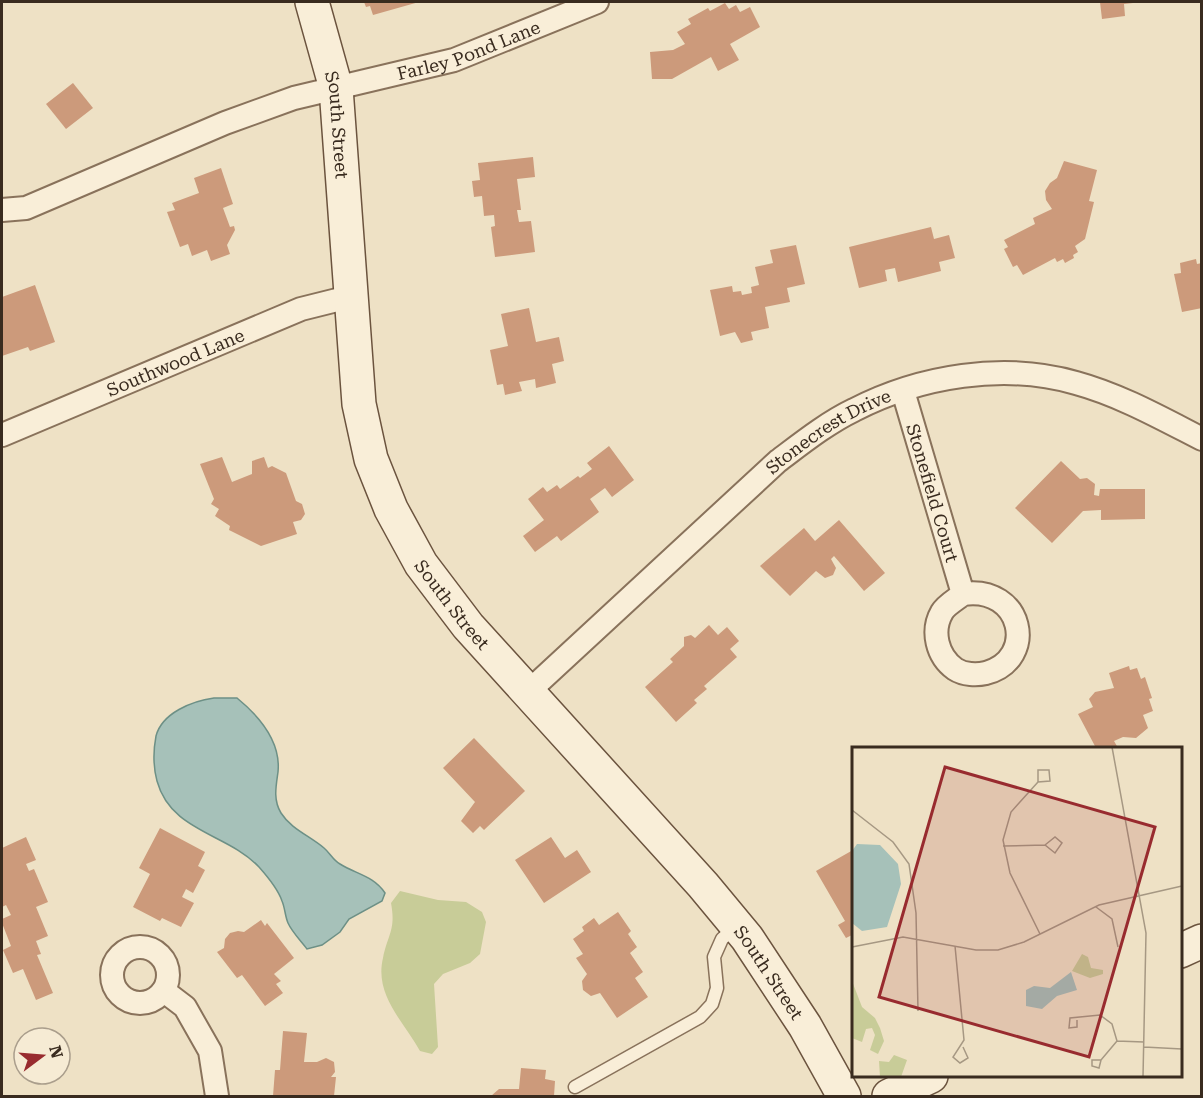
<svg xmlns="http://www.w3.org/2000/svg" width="1203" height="1098" viewBox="0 0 1203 1098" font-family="'Roboto Serif',serif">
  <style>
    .green { fill: #c8cc98 }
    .water { fill: #a6c1b9; stroke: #6d9086; stroke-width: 1.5 }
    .building { fill: #cc9a7b }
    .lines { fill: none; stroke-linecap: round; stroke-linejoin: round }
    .lane-casing { stroke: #89725b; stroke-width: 15 }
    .street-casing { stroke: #89725b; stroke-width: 26 }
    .secondary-casing { stroke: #6b533e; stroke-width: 36 }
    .lane { stroke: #f9eed8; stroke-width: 12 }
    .street { stroke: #f9eed8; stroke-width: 22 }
    .secondary { stroke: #f9eed8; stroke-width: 33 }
    .labels { text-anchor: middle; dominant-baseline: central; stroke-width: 6; stroke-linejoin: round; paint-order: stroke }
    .street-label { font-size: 18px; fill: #392b1f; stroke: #f6ebd4 }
    .inset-road { fill: none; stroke: #a69883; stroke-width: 1.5 }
    .view { fill: #982b2f; fill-opacity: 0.15; stroke: #982b2f; stroke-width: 3 }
    .inset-edge { fill: none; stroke: #392b1f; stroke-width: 3 }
  </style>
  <rect width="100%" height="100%" fill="#eee1c5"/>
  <path class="green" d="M400,891L438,900L466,902L482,912L486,922L480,954L470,963L443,974L434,984L438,1047L432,1054L420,1051C404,1022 374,995 383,958C388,934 396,930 391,903Z"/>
  <path class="water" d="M214,698H237C259,716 281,742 278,772C276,786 273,800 281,813C291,829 310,836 324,848C330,853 333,860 340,864C356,874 374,876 385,893L382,901L349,919L340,932L322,945L307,949C301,941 292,932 288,923C285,916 285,908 282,901C278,889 267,876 259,867C227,833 171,832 157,781C153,766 153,752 156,736C162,713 192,701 214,698Z"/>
  <g class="building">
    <polygon points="364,2 419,2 373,15 370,6 366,7"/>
    <polygon points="1100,2 1133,2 1133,3 1124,4 1125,16 1102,19"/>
    <polygon points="725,3 729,9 736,5 740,12 750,7 760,27 730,44 739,60 718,71 711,57 672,79 652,79 650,52 673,50 685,44 677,32 691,24 688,19 708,8 710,11"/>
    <polygon points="73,83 93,108 66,129 46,104"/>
    <polygon points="533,157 535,177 517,179 521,210 517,210 519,222 531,221 535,252 495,257 491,227 495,226 494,215 484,216 482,196 474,197 472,181 480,180 478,163"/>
    <polygon points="1064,161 1097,170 1089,201 1094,202 1085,239 1075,246 1078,252 1073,255 1074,258 1065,263 1063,259 1057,262 1055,258 1023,275 1017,265 1013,267 1004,249 1008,247 1004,240 1035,224 1033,218 1052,209 1046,200 1045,191 1050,183 1057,178"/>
    <polygon points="221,168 233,204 223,208 230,227 234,226 235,230 227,245 230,254 211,261 207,250 192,256 188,244 180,247 167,212 175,210 172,203 199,193 194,178"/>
    <polygon points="931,227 934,239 949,235 955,258 939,262 941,271 898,282 895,268 885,270 887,281 859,288 849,247"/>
    <polygon points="796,245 805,284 787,288 790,302 765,307 769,328 751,332 753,340 741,343 735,332 720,336 710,290 732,286 733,292 741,291 742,295 752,293 751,287 759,285 755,267 773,263 770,250"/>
    <polygon points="1196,259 1197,264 1202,263 1202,308 1182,312 1174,274 1181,273 1180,263"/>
    <polygon points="35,285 55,342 30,351 28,347 2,356 2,297"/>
    <polygon points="529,308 536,342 559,337 564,361 552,364 556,383 536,388 535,379 519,382 522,391 505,395 503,384 497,385 490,350 508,346 501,314"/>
    <polygon points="609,446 634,480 612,497 605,488 590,499 599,512 561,541 557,536 535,552 523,536 544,520 528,499 543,487 547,492 557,485 560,489 578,476 580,478 592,469 587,463"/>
    <polygon points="222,457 232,482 252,474 252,461 264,457 268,468 272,466 286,473 296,501 302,504 305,514 301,520 293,522 297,534 261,546 229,530 230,526 215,516 219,509 211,504 214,499 200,464"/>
    <polygon points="1061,461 1080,479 1087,478 1095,484 1094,495 1099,496 1100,489 1145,489 1145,519 1101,520 1101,510 1083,511 1052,543 1015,508"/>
    <polygon points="839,520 885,573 864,591 834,556 831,559 836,568 833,575 825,578 816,571 790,596 760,566 804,528 815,541"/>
    <polygon points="709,625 718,635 727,627 739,641 730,649 737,657 704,686 707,689 694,700 697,703 676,722 645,687 673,662 670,659 684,646 684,637 691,635 695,638"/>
    <polygon points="1129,666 1130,670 1137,668 1141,679 1145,677 1152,698 1149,699 1153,711 1143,715 1148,728 1136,738 1123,737 1114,741 1118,748 1096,748 1078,714 1093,707 1089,699 1095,692 1114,688 1109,673"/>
    <polygon points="474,738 525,791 484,830 480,826 473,833 461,821 475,802 443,768"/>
    <polygon points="160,828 205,852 198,866 205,870 193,893 186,889 182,897 194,903 181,927 162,918 160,921 133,907 150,874 139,868"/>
    <polygon points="26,837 36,860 26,864 29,871 34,869 48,902 36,907 48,936 36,941 41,954 37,955 53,993 36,1000 23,969 13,973 3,950 11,946 2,923 2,919 11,915 6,905 2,907 2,848"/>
    <polygon points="551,837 565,858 577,850 591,872 544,903 515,860"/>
    <polygon points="853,850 854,934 846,938 838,925 845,921 816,871"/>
    <polygon points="618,912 631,931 628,934 637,947 630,953 643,972 635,978 648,997 617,1018 600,993 591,996 583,990 582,981 587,974 576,958 583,954 573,939 584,931 582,927 594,918 599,925"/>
    <polygon points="261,920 265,926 267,923 294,958 274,974 281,981 276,984 283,993 265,1006 242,975 237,978 217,952 224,948 225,939 230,933 238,931 244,932"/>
    <polygon points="283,1031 307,1033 304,1062 317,1062 326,1058 334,1062 335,1072 331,1077 336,1077 334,1096 273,1096 275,1070 280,1070"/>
    <polygon points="521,1068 546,1070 545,1079 555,1081 554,1096 491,1096 499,1089 519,1089"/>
  </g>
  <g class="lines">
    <defs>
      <polyline id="lane" points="575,1087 700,1017 712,1004 717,988 714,957 722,939 736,926"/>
      <g id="street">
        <path id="s1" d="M2,210L26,208L225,123L294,98L454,60L597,2"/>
        <path id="s2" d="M903,391L963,594C957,599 946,605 942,612C931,631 937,656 955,669C964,675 977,675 986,673C1038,659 1023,585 963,594"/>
        <path id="s3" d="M2,435L301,309L349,297"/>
        <path id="s4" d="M528,692L778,461C802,443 827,423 854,410C920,376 1004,362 1076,383C1120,395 1161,418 1202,439"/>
        <circle cx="140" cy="975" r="28"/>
        <polyline points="164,991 185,1007 210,1051 217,1096"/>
      </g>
      <g id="secondary">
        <path id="s5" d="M312,2L336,88L359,404L371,459L391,509L421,564L468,626L703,885L747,938L805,1026L844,1096"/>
        <polyline points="1180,951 1202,941"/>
        <polyline points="889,1096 931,1076"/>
      </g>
    </defs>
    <use href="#lane" class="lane-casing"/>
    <use href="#street" class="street-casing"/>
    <use href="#secondary" class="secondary-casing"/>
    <use href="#lane" class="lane"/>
    <use href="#street" class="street"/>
    <use href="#secondary" class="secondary"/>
  </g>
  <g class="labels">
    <g class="street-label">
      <text stroke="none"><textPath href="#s1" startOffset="495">Farley Pond Lane</textPath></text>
      <text stroke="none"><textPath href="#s5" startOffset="126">South Street</textPath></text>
      <text stroke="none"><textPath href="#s3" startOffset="188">Southwood Lane</textPath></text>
      <text stroke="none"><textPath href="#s4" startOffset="399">Stonecrest Drive</textPath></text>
      <text stroke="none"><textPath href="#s2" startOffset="106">Stonefield Court</textPath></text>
      <text stroke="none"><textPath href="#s5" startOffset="630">South Street</textPath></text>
      <text stroke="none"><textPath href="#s5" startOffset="1116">South Street</textPath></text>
    </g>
  </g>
  <g transform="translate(852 747)">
    <rect width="330" height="330" fill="#eee1c5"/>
    <path d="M230,207L236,210L239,221L251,223V227L238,231L220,224ZM0,234L10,260L23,271L28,281L32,294L26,307L18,303L23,288L20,281L14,282L10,295L0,291ZM42,308L55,313L49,330H28L27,314L37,315Z" fill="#c8cc98"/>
    <path d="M5,97L28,98L46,117L49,137L35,180L10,184L0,176V104ZM219,225L225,243L205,249L190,262L174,259V243L182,239L198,241Z" fill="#a6c1b9"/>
    <path class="inset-road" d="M260,0L294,186L291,330M186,35V23H197L198,34L186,35L159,65L151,93L158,126L188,187M0,63L41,95L57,117L64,166L66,264M151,99L193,98L203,106L210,96L203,90L193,98M244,160L260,172L266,200M103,199L112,293L101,310L108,316L116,311L111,300M0,200L51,190L124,203H146L172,195L247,158L330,139M225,273V280L217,281L218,271L248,268L260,277L265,294L292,295M292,300L330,302M249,313L247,321L240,319V313H249L265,294"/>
    <path class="view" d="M93,20L303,80L237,310L27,250Z"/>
    <rect width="330" height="330" class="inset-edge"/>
  </g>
  <rect width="1203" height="1098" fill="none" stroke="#392b1f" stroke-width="6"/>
  <g transform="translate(42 1056) rotate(74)"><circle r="28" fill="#f6ebd4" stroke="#aa9e8c" stroke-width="1.5"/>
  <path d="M0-4.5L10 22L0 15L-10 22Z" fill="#982b2f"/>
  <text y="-9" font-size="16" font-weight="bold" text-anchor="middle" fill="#392b1f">N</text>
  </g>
</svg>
